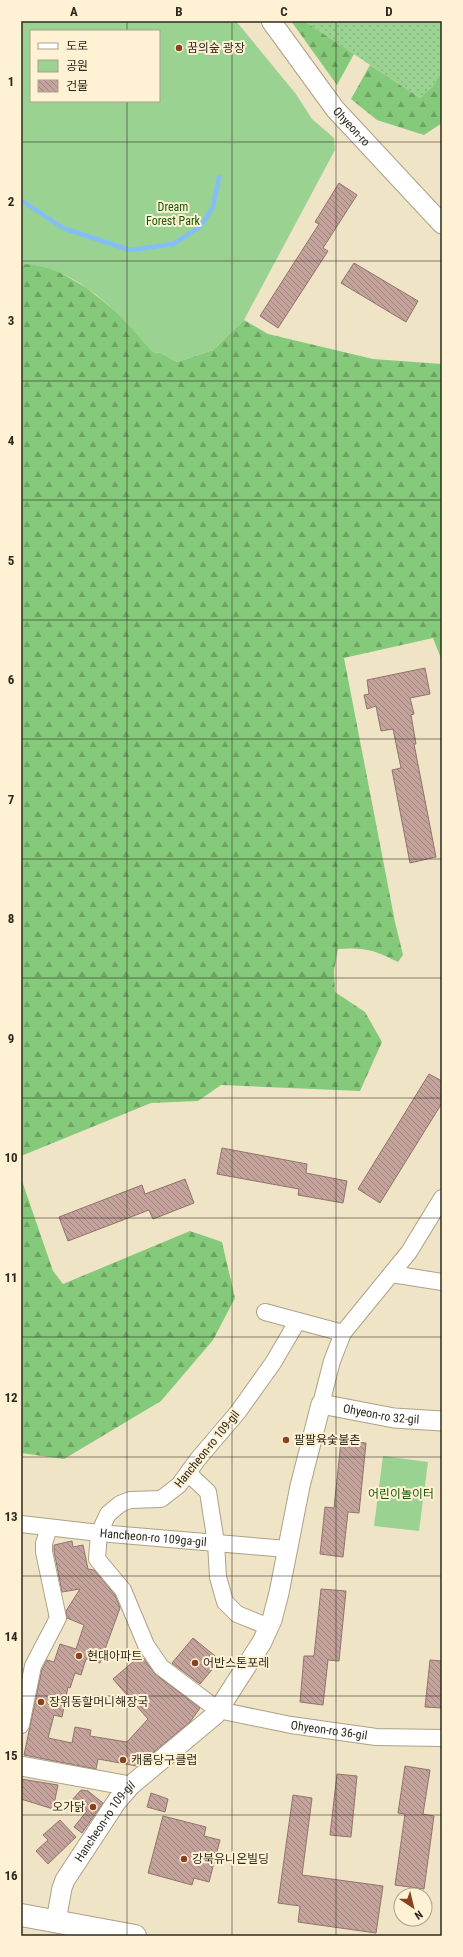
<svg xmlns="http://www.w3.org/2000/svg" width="463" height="1957" viewBox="0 0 463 1957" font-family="'Roboto Condensed','Noto Sans KR',sans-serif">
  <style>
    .grass { fill: url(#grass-dots) }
    .forest { fill: url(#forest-firs) }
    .park { fill: #9ad291; fill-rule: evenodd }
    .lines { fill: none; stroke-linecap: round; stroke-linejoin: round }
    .stream { stroke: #84bef9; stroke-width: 4.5 }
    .building { fill: url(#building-back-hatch); stroke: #92736c }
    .minor-casing { stroke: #ada186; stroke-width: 18 }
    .tertiary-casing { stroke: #ada186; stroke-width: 21 }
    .secondary-casing { stroke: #ada186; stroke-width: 24 }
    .minor { stroke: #fff; stroke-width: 16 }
    .tertiary { stroke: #fff; stroke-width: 19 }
    .secondary { stroke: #fff; stroke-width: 22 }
    .grid { fill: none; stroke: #2e291e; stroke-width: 1; stroke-opacity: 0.55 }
    .poi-dot { fill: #894220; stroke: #fef1d4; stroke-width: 1.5 }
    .labels { text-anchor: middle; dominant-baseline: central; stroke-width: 4; stroke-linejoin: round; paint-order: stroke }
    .poi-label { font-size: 12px; fill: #2e291e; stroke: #fef1d4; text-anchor: start }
    .street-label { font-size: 12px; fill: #2e291e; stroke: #fef1d4 }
    .park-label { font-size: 12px; fill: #155907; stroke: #fef1d4 }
    .neatline { fill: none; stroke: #2e291e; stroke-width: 1.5 }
    .grid-label { font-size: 13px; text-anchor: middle; font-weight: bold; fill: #2e291e }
  </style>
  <defs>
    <pattern id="grass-dots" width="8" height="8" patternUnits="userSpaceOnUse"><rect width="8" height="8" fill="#9ad291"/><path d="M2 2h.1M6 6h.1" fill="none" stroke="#85b47d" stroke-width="1.8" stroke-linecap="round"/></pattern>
    <pattern id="forest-firs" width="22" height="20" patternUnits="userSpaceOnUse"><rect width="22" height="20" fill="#85c97a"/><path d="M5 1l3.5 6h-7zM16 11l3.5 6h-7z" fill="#6da363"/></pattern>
    <pattern id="building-back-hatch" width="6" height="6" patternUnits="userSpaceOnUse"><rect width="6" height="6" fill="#c4a39c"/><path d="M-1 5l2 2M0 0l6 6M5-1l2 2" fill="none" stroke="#a0857f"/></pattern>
  </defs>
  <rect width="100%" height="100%" fill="#f0e4c7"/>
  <polygon class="grass" points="304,21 442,21 442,71 432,87 420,98"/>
  <g class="forest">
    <polygon points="291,21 304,21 354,54 337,85"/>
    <polygon points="370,65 420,98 432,87 442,71 442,123 424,135 377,120 351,99"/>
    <path d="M27,263L54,269L87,288L121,316L153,352L161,353L177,362L213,350L244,320L268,334L373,359L442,364V661L433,638L344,658L395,922L403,955L398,962C374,950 365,947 338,949L334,970L335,992L365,1012L382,1042L360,1091L221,1085L198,1101L151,1103L21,1156V265Z"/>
    <polygon points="21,1178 53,1271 63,1284 190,1231 222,1242 235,1298 213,1340 161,1401 64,1459 21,1453"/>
  </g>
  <g class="park">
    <path d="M21,21H236L296,94L312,119L334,138L335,150L244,320L213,350L177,362L161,353L153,352C122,317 86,276 39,266C32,265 28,263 21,265ZM31,31H159V101H31Z"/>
    <polygon points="383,1456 428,1462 419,1531 374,1526"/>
  </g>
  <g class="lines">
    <polyline class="stream" points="21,202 24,202 63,228 130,250 173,244 200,227 213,207 219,177"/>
  </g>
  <g class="building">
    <polygon points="339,183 357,195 323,248 328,251 278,328 260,316 319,224 315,222"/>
    <polygon points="354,263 418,301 406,322 341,283"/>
    <polygon points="425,668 430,694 410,698 414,714 411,715 416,744 414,744 436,857 410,863 392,770 401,768 393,729 381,731 376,706 367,709 364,695 369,694 367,680"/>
    <polygon points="429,1074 442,1081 442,1103 380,1203 358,1189"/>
    <polygon points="222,1148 307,1164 306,1173 347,1181 343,1203 298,1195 299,1189 217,1174"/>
    <polygon points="185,1179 194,1203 153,1219 149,1210 68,1241 59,1217 142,1185 145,1194"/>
    <polygon points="341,1441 366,1443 359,1513 348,1512 343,1557 320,1554 325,1507 334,1508"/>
    <polygon points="72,1541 73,1547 83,1545 88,1569 94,1570 115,1595 120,1608 100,1663 86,1659 81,1675 75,1673 70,1688 68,1687 62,1717 54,1715 48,1738 72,1743 75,1727 91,1730 90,1736 127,1742 148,1719 113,1679 141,1655 155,1674 200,1708 190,1722 137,1766 98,1759 96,1769 24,1755 42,1669 47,1660 54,1662 60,1644 76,1649 84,1625 67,1618 66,1611 80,1589 62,1592 54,1551 54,1545"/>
    <polygon points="321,1589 346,1591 339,1661 328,1660 323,1705 300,1702 304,1656 314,1656"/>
    <polygon points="193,1638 220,1660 200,1684 172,1663"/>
    <polygon points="430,1660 442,1661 442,1708 425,1707"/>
    <polygon points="405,1766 430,1770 423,1814 434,1816 424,1889 395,1885 405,1814 398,1813"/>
    <polygon points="337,1774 357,1776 351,1837 330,1835"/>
    <polygon points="21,1779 58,1785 53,1809 21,1799"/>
    <polygon points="81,1790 88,1791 103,1803 82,1833 74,1827 87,1811 72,1800"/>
    <polygon points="151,1793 168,1799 165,1812 147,1807"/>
    <polygon points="293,1795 312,1798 302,1875 383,1886 376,1933 298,1922 300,1906 278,1903"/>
    <polygon points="163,1816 206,1827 204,1836 220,1840 209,1882 194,1878 192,1885 148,1873"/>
    <polygon points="60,1820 76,1837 48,1864 36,1851 48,1840 43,1835"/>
  </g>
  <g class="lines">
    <defs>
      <g id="minor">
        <polyline points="392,1274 442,1282"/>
        <polyline points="265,1312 343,1333"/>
        <path id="s1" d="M297,1322L273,1363L238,1412L198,1459L179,1485L161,1499L130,1500L120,1504L108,1514L99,1533L97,1559L123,1590L146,1645L161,1667L218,1710L291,1725L376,1737L442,1738"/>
        <polyline points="321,1404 332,1361 343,1333 409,1252 442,1198"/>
        <polyline points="188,1473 208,1492 216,1543 218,1577 225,1602 237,1614 269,1627"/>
        <path id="s2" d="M21,1524L99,1533L287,1549"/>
        <polyline points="21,1725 33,1666 58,1618 44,1552 44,1543 49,1528"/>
      </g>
      <g id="tertiary">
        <path id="s3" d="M271,21L335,109L442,224"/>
        <polyline points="21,1766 130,1786"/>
        <path id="s4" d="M56,1921L62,1888L65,1880L117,1801L130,1786L215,1715L262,1642L272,1620L279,1593L300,1486L321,1404L394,1418L442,1421"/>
      </g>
      <polyline id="secondary" points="21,1915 135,1936"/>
    </defs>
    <use href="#minor" class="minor-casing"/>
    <use href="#tertiary" class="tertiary-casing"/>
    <use href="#secondary" class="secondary-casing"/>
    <use href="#minor" class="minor"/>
    <use href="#tertiary" class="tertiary"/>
    <use href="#secondary" class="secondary"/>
  </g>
  <path class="grid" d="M127,21V31M232,21V1936M336,21V1936M127,101V1936M21,142H442M21,261H442M21,381H442M21,500H442M21,620H442M21,739H442M21,859H442M21,978H442M21,1098H442M21,1218H442M21,1337H442M21,1457H442M21,1576H442M21,1696H442M21,1815H442"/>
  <g class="poi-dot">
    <circle cx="179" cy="48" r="4"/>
    <circle cx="286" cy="1440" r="4"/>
    <circle cx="79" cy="1656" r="4"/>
    <circle cx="195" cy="1663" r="4"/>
    <circle cx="41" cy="1702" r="4"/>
    <circle cx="123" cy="1760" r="4"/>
    <circle cx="93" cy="1807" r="4"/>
    <circle cx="184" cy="1859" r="4"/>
  </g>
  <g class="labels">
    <g class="poi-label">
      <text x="187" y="48">꿈의숲 광장</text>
      <text x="294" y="1440">팔팔육숯불촌</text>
      <text x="87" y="1656">현대아파트</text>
      <text x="203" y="1663">어반스톤포레</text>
      <text x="49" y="1702">장위동할머니해장국</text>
      <text x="131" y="1760">캐롬당구클럽</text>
      <text x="85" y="1807" text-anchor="end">오가닭</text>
      <text x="192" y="1859">강북유니온빌딩</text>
    </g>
    <g class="street-label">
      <text stroke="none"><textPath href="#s3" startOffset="133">Ohyeon-ro</textPath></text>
      <text stroke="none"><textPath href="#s4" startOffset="661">Ohyeon-ro 32-gil</textPath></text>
      <text transform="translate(207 1449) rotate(-51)">Hancheon-ro 109-gil</text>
      <text stroke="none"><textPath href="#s2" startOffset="133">Hancheon-ro 109ga-gil</textPath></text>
      <text stroke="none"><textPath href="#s1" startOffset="640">Ohyeon-ro 36-gil</textPath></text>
      <text stroke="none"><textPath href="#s4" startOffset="113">Hancheon-ro 109-gil</textPath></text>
    </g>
    <g class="park-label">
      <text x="173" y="207">Dream<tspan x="173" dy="14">Forest Park</tspan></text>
      <text x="401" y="1494">어린이놀이터</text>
    </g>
  </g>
  <rect width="463" height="1957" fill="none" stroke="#fef1d4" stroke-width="44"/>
  <rect x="30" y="30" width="130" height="72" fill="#fef1d4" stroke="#aba18b"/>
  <rect x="38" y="43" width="20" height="6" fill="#ffffff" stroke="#aba18b"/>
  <text x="66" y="50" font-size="12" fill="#2e291e">도로</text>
  <rect x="38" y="60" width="20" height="12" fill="#9ad291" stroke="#aba18b"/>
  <text x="66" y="70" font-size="12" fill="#2e291e">공원</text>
  <rect x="38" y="80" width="20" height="12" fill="url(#building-back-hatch)" stroke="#aba18b"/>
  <text x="66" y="90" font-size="12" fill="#2e291e">건물</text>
  <g transform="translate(413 1907) rotate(145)"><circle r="19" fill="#fef1d4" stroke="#aba18b"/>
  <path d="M0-3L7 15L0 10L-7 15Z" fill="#894220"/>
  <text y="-6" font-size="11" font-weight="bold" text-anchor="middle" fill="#2e291e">N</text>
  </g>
  <rect x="22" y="22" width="419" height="1913" class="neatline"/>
  <g class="grid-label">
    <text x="74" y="16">A</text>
    <text x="179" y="16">B</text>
    <text x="284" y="16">C</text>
    <text x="389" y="16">D</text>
    <text x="11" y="86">1</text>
    <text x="11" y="206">2</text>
    <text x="11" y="325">3</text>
    <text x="11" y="445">4</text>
    <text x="11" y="565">5</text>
    <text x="11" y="684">6</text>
    <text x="11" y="804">7</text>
    <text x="11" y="923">8</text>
    <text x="11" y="1043">9</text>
    <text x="11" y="1162">10</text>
    <text x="11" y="1282">11</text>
    <text x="11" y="1402">12</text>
    <text x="11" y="1521">13</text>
    <text x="11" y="1641">14</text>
    <text x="11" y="1760">15</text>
    <text x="11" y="1880">16</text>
  </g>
</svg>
